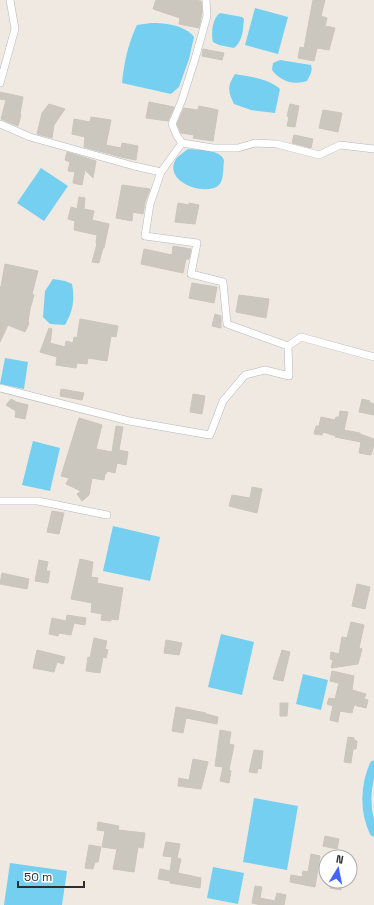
<svg xmlns="http://www.w3.org/2000/svg" width="374" height="905" viewBox="0 0 374 905" font-family="'Space Grotesk',sans-serif">
  <style>
    .water { fill: #75cff0 }
    .lines { fill: none; stroke-linecap: round; stroke-linejoin: round }
    .canal { stroke: #75cff0; stroke-width: 9 }
    .building { fill: #cbc7bf; stroke: #cbc5ba }
    .street-casing { stroke: #b4b7c1; stroke-width: 8 }
    .street { stroke: #fff; stroke-width: 7 }
  </style>
  <rect width="100%" height="100%" fill="#efe9e1"/>
  <g class="water">
    <polygon points="255,8 288,17 278,54 245,45"/>
    <path d="M220,13L242,17L244,19C243,29 243,41 234,48L219,45L213,42C211,33 212,19 220,13Z"/>
    <path d="M151,23C165,23 185,25 194,37L189,59L179,87L171,94L122,83C124,62 128,44 137,25Z"/>
    <path d="M280,60L311,65C313,71 310,75 307,81C294,85 281,82 272,70L273,63Z"/>
    <path d="M235,74C250,77 268,78 280,89L275,113L251,110L234,104C228,91 227,87 235,74Z"/>
    <path d="M188,149C198,150 220,149 224,160C223,167 224,180 219,185C206,197 162,182 176,159C179,155 184,152 188,149Z"/>
    <polygon points="41,168 68,186 44,221 17,203"/>
    <path d="M53,279L65,281L72,284C75,301 73,310 65,325L50,324L43,317L45,291Z"/>
    <polygon points="5,358 28,362 24,389 0,384"/>
    <polygon points="33,441 60,448 50,491 22,485"/>
    <polygon points="113,526 160,537 150,581 103,571"/>
    <polygon points="221,634 254,642 242,695 208,687"/>
    <polygon points="303,674 328,680 321,710 296,704"/>
    <polygon points="254,798 298,806 287,870 243,862"/>
    <polygon points="10,863 67,871 62,905 4,905"/>
    <polygon points="213,867 244,873 238,904 207,898"/>
  </g>
  <g class="lines">
    <path class="canal" d="M374,765C365,786 364,811 374,832"/>
  </g>
  <g class="building">
    <polygon points="156,0 192,0 201,1 202,12 199,28 179,24 180,18 153,9"/>
    <polygon points="313,0 325,0 321,16 327,18 325,26 335,28 329,50 317,48 314,61 298,58 300,47 304,48"/>
    <polygon points="203,49 224,53 222,60 202,56"/>
    <polygon points="0,92 23,97 20,114 21,115 18,126 1,119 6,100 0,99"/>
    <polygon points="149,102 174,107 168,121 146,118"/>
    <polygon points="49,104 65,109 54,125 52,138 37,134 42,113"/>
    <polygon points="290,104 299,106 295,127 287,126 289,117 287,116"/>
    <polygon points="199,106 218,110 213,141 193,138 194,135 181,133 177,124 184,108 198,110"/>
    <polygon points="323,110 342,113 338,132 319,128"/>
    <polygon points="91,117 111,120 106,145 121,148 122,143 138,146 136,160 121,157 84,147 85,137 72,134 74,119 90,122"/>
    <polygon points="294,135 313,139 311,148 292,143"/>
    <polygon points="67,152 96,161 93,178 85,170 82,185 73,183 75,172 68,171 70,162 65,160"/>
    <polygon points="122,185 150,189 145,202 143,214 133,212 132,221 116,218"/>
    <polygon points="79,197 85,198 84,209 94,211 92,220 109,224 104,248 103,248 99,263 92,262 97,244 96,243 97,235 74,230 75,221 68,219 71,207 77,209"/>
    <polygon points="178,203 189,205 189,203 199,205 195,224 175,222"/>
    <polygon points="173,246 191,249 189,259 186,259 183,273 141,264 144,249 172,255"/>
    <polygon points="5,264 38,271 32,294 34,295 30,309 28,322 29,323 25,332 8,325 0,342 0,287 1,287"/>
    <polygon points="192,283 217,287 214,303 189,298"/>
    <polygon points="239,295 269,299 266,318 236,312"/>
    <polygon points="215,314 221,316 221,328 212,326"/>
    <polygon points="80,319 118,326 116,337 111,336 107,361 88,358 87,364 77,363 76,368 56,365 57,357 40,352 49,328 52,329 50,343 65,347 66,341 73,343 74,337 77,338"/>
    <polygon points="61,389 84,393 82,400 60,396"/>
    <polygon points="193,394 205,396 202,414 190,412"/>
    <polygon points="11,399 16,402 28,405 25,419 15,417 16,411 6,405"/>
    <polygon points="362,399 370,401 369,402 374,404 374,415 359,412"/>
    <polygon points="340,411 348,412 344,430 360,433 360,434 374,439 374,445 371,455 359,453 361,442 335,437 336,436 323,432 322,435 314,434 316,426 319,426 321,417 335,420 336,417 339,417"/>
    <polygon points="79,418 102,425 96,449 112,452 116,426 123,427 119,450 128,452 126,465 117,463 115,473 107,471 106,474 105,474 104,480 92,478 89,495 82,501 77,494 81,491 66,484 69,478 61,476"/>
    <polygon points="252,487 262,489 257,513 229,506 232,495 250,498"/>
    <polygon points="52,511 64,513 59,534 47,532"/>
    <polygon points="80,559 93,562 91,577 98,578 97,583 123,588 118,620 111,619 111,621 101,620 102,614 91,612 92,603 71,599"/>
    <polygon points="39,560 48,562 46,571 50,571 48,583 35,581"/>
    <polygon points="2,573 29,579 27,589 0,584"/>
    <polygon points="357,584 370,587 365,609 352,606"/>
    <polygon points="67,615 86,618 85,625 74,623 71,635 59,633 58,636 49,634 52,618 66,621"/>
    <polygon points="351,622 364,625 359,648 362,649 358,664 331,668 333,660 330,659 331,652 339,654 342,637 347,638"/>
    <polygon points="94,638 107,641 105,649 108,650 106,658 103,657 100,673 86,671 88,657 90,658"/>
    <polygon points="166,640 182,643 179,655 164,653"/>
    <polygon points="37,650 65,657 63,664 57,662 54,672 33,668"/>
    <polygon points="282,650 290,652 283,681 273,679"/>
    <polygon points="332,671 354,676 352,690 366,694 364,699 368,700 366,708 354,705 352,713 340,711 338,722 330,720 333,706 327,704 329,698 335,699 339,683 330,681"/>
    <polygon points="280,703 288,703 287,716 280,716"/>
    <polygon points="176,707 206,713 206,714 218,717 217,724 186,718 183,733 172,731"/>
    <polygon points="220,730 231,732 229,744 234,745 229,770 231,771 229,783 220,781 223,767 215,766"/>
    <polygon points="348,737 354,738 354,740 357,741 356,749 353,749 351,763 344,762"/>
    <polygon points="254,750 263,751 261,769 258,768 257,773 249,772"/>
    <polygon points="193,759 208,762 201,789 178,786 179,778 189,780"/>
    <polygon points="98,822 119,826 118,830 145,833 143,848 138,847 134,872 113,869 117,849 102,847 105,831 97,830"/>
    <polygon points="325,836 339,839 337,849 323,846"/>
    <polygon points="166,842 180,844 177,858 181,859 178,873 201,878 200,888 170,883 170,881 158,879 160,869 170,871 172,857 163,856"/>
    <polygon points="89,845 101,847 98,862 95,862 93,869 85,868"/>
    <polygon points="311,854 320,856 315,887 290,882 291,875 302,877 303,871 308,872"/>
    <polygon points="331,881 342,881 341,890 330,888"/>
    <polygon points="255,886 262,887 260,898 275,901 277,893 286,895 284,905 261,905 252,903"/>
  </g>
  <g class="lines">
    <defs>
      <g id="street">
        <polyline points="0,83 15,29 10,0"/>
        <polyline points="0,124 30,137 134,166 161,172"/>
        <polyline points="182,143 177,136 172,124 182,100 195,59 207,16 206,0"/>
        <polyline points="374,149 340,145 319,155 277,144 255,143 238,148 213,148 182,143 161,172 150,204 145,236 197,243 191,274 223,282 227,324 288,346 301,337 374,357"/>
        <polyline points="0,388 129,421 210,435 223,401 245,375 265,370 289,376 288,346"/>
        <polyline points="0,501 38,501 107,515"/>
      </g>
    </defs>
    <use href="#street" class="street-casing"/>
    <use href="#street" class="street"/>
  </g>
  <g transform="translate(338 869) rotate(10)"><circle r="19" fill="#ffffff" stroke="#ababab"/>
  <path d="M0-3L7 15L0 10L-7 15Z" fill="#4264fb"/>
  <text y="-6" font-size="11" font-weight="bold" text-anchor="middle" fill="#2e2e2e">N</text>
  </g>
  <path d="M18 881v6h66v-6" fill="none" stroke="#2e2e2e" stroke-width="2"/>
  <text x="24" y="881" font-size="12" fill="#2e2e2e" stroke="#ffffff" stroke-width="3" paint-order="stroke">50 m</text>
</svg>
